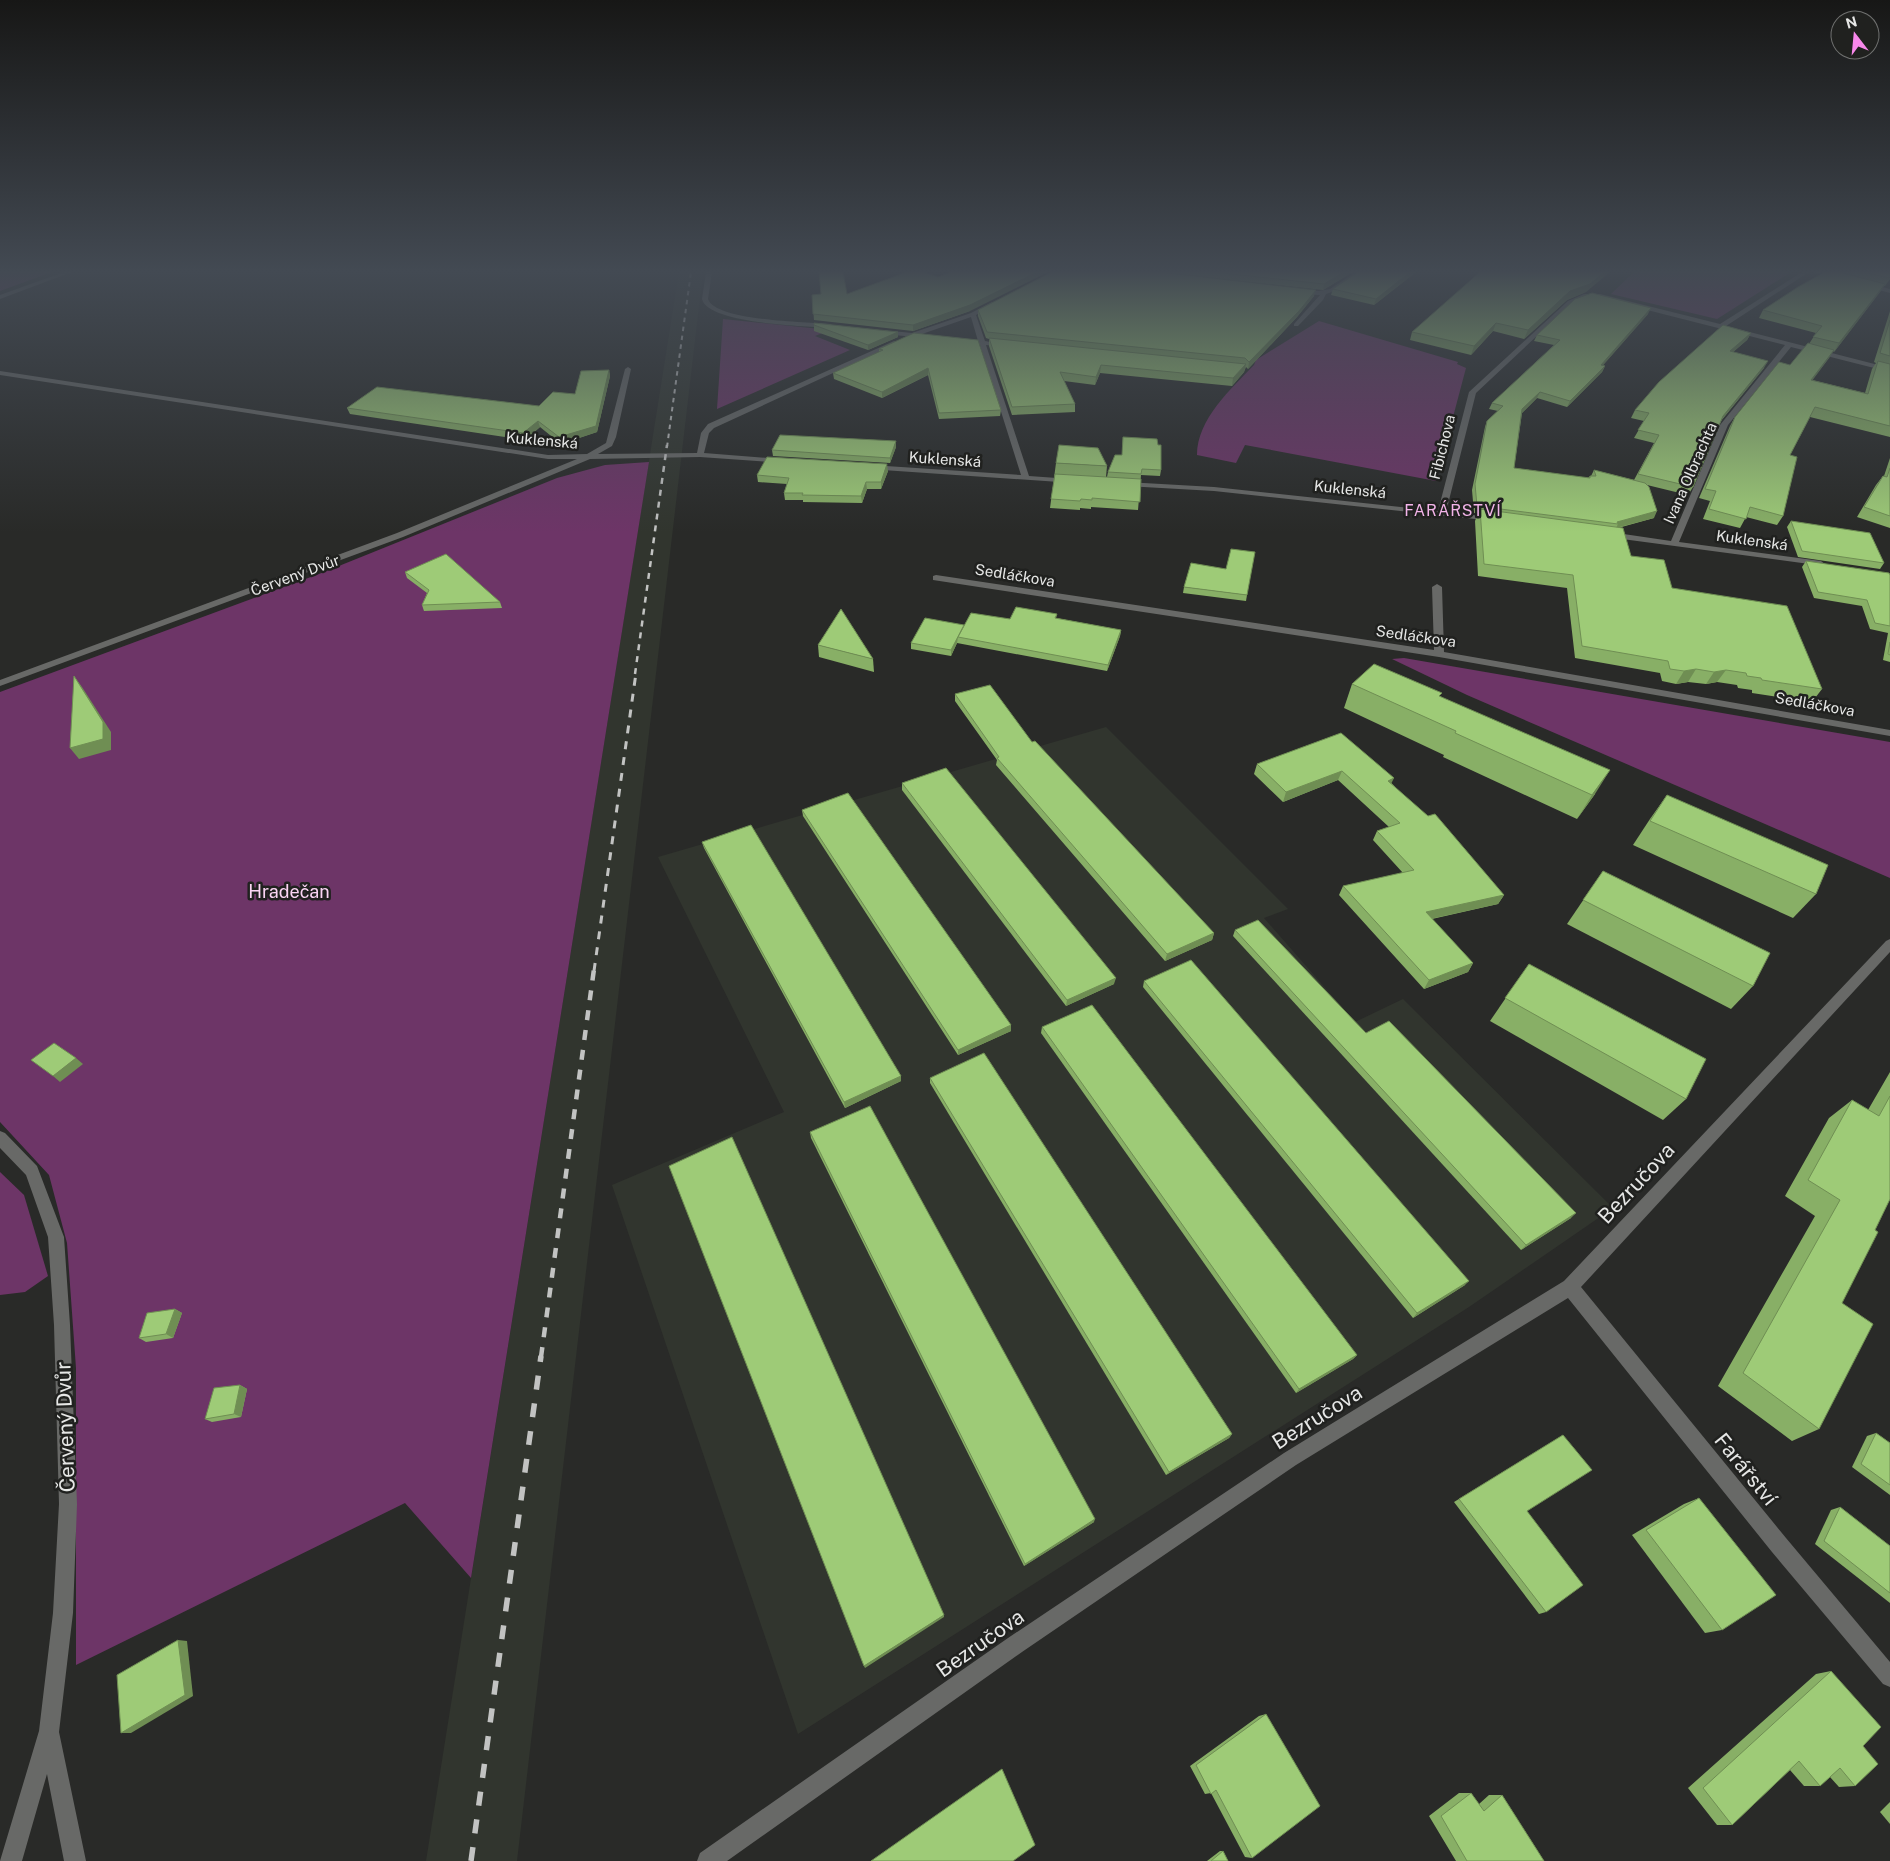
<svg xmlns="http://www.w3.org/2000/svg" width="1890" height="1861" viewBox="0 0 1890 1861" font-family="'Public Sans',sans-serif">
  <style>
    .built { fill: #31352e }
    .green { fill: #6d3567 }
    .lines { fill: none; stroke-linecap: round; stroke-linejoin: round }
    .minor { fill: #686967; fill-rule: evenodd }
    .rail-far4 { stroke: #c2c3c2; stroke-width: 2; stroke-dasharray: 4.5 4.5; stroke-linecap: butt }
    .rail-far3 { stroke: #c2c3c2; stroke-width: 2.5; stroke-dasharray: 6 6; stroke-linecap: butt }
    .rail-far2 { stroke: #c2c3c2; stroke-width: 3; stroke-dasharray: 8 8; stroke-linecap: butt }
    .rail-far1 { stroke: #c2c3c2; stroke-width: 4.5; stroke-dasharray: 10 10; stroke-linecap: butt }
    .rail { stroke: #c2c3c2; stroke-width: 5.5; stroke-dasharray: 14 14; stroke-linecap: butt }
    .wall { fill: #88af66 }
    .shaded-wall { fill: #6f8e53 }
    .building { fill: #9ecb77; stroke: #6f8e53 }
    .labels { text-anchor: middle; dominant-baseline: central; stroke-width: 5; stroke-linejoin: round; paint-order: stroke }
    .far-street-label { font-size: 15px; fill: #e6e7e6; stroke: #20211f }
    .far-neighbourhood-label { font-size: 16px; letter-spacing: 1px; fill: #f3b4e9; stroke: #20211f }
    .park-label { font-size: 18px; fill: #fbd4f4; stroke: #20211f }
    .near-street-label { font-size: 21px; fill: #e6e7e6; stroke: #20211f }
  </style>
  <rect width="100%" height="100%" fill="#292a28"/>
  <g class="built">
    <polygon points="679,272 703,272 517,1861 426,1861"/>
    <polygon points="1106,727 1288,909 1264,918 1355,1022 1403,999 1613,1208 1469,1307 798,1734 612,1185 784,1112 658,857"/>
  </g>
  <g class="green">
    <polygon points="0,272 52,272 0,291"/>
    <polygon points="1634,272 1791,272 1717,319 1611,294"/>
    <polygon points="723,319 830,330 815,336 850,350 717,409"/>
    <path d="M1319,321L1458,362L1457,364L1466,368L1436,481L1245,445L1236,463L1197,455C1197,419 1231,389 1254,365L1256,360Z"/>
    <polygon points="649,462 471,1578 405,1503 76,1665 76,1368 67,1243 49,1175 0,1122 0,692 319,574 557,478 605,465"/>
    <polygon points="1404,658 1890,742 1890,878 1467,695 1392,659"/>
    <polygon points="0,1172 24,1195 48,1276 25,1292 0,1295"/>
  </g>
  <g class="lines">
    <g class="minor">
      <polygon points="64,272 72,272 0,299 0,295"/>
      <path d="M706,272H712L708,299C715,321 808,322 830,324L833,326L830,328C807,326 708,324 702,299Z"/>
      <polygon points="1356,272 1362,272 1340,289 1326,294 1323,300 1298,326 1294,326 1294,324 1320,295 1300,294 1298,291 1319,291 1330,289"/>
      <polygon points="1802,272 1809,272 1726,326 1890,368 1890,372 1791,347 1728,425 1679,542 1821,561 1825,564 1824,566 1607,537 1606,535 1610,532 1671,541 1720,425 1785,345 1600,298 1584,298 1572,303 1476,393 1446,512 1491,517 1495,519 1494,521 1214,491 1126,486 1122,484 1126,482 1214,487 1438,511 1469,392 1568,301 1584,294 1600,294 1720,324"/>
      <polygon points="1814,272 1823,272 1842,278 1839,280"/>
      <polygon points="1866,283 1890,289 1890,293 1864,286"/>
      <polygon points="992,302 997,303 976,315 985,341 1007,345 1004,347 986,345 1029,476 1071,479 1075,481 1074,483 868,469 868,465 871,465 1021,475 980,345 959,341 962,339 978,341 971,317 922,334 929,335 930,336 927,338 882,334 879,332 882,330 912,333 971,313"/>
      <polygon points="894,341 897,343 896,344 714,428 709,433 704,453 781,459 784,459 784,463 700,457 590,459 403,537 0,686 0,680 397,533 577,459 548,459 0,375 0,371 548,455 587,454 606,443 625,369 628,367 631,369 616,437 612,446 598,454 697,453 701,433 708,424"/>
      <polygon points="936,575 1434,650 1432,587 1437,584 1442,587 1444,652 1890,730 1890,736 1439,657 933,580 933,576"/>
      <polygon points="1890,939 1890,952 1581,1287 1786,1538 1890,1662 1890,1687 1883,1684 1772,1552 1568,1298 1296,1465 1022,1652 727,1861 697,1861 700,1853 1008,1638 1284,1453 1564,1281 1886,941"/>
      <polygon points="0,1131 5,1133 37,1166 64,1237 70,1325 77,1504 73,1613 59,1732 86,1861 64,1861 47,1774 22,1861 0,1861 39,1731 53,1613 59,1504 54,1325 48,1237 26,1175 0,1148"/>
    </g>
    <polyline class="rail-far4" points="667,447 691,272"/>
    <polyline class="rail-far3" points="635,674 667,445"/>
    <polyline class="rail-far2" points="594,971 636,673"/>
    <polyline class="rail-far1" points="541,1357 594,969"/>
    <polyline class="rail" points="471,1861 541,1356"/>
  </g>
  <g class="wall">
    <polygon points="1052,272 1355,272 1351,273 1323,290 1213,278 1314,296 1297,317 1248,369 1246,367 1244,372 1232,386 1100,373 1095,385 1064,381 1075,404 1075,412 1012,415 989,346 989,339 986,338 978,316 978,310"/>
    <polygon points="1416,272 1374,305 1331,295 1333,289"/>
    <polygon points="1825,272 1890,272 1890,279 1885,286 1884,286 1880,292 1834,352 1833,351 1829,358 1812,380 1865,393 1872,369 1876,363 1874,362 1890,311 1890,437 1810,417 1790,455 1783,516 1777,525 1746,517 1740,528 1703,519 1710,501 1699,498 1730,426 1735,417 1790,365 1809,344 1816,333 1759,318 1763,310"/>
    <polygon points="1586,292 1567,300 1524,339 1493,331 1471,355 1410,340 1412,332"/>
    <polygon points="847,294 970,311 913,331 814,320 812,295"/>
    <polygon points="1648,314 1603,365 1605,366 1602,372 1567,407 1537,398 1522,413 1514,468 1588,478 1590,476 1591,476 1594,470 1634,480 1654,443 1634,438 1644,421 1631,418 1635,410 1751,333 1747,340 1733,352 1764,368 1721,421 1693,487 1688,495 1647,485 1654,518 1618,528 1631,556 1672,588 1822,689 1812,702 1752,693 1752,690 1738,688 1737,685 1717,682 1706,684 1688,682 1676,684 1662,681 1660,673 1575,658 1567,588 1478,576 1475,521 1478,513 1474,513 1472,490 1485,427 1487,421 1498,411 1489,409 1492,403 1554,345 1534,341 1537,335"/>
    <polygon points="814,323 898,332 898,337 868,350 814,331"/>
    <polygon points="914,333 1001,410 1000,416 939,419 928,375 882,398 834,379 833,373 879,352 879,349"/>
    <polygon points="609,370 610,376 597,432 561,444 540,427 525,440 350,414 347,408 539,406 575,394"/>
    <polygon points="1123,437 1161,470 1160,476 1141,475 1138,510 1091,507 1091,509 1080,508 1080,510 1050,508 1056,463 1107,466 1106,477 1107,477 1108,472 1122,455"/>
    <polygon points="896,447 890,463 773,456 772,450"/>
    <polygon points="1890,458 1890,528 1857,517 1876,485 1883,476 1884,476"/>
    <polygon points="888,471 881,489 867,489 862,503 803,502 803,500 785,500 784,493 787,484 758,482 757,475"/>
    <polygon points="1791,521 1884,563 1880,569 1798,557 1787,527"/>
    <polygon points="1806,561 1890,575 1890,662 1883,660 1888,633 1870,629 1862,606 1814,598 1802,567"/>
    <polygon points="405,572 500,602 502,608 424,611 422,605 427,593 407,578"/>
    <polygon points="1184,587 1247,595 1246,601 1183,593"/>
    <polygon points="1057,614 1056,618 1121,630 1120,636 1107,671 957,643 951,656 911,649 911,643 964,625"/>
    <polygon points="818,645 873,659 874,672 819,657"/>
    <polygon points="1352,684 1440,696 1595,794 1577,819 1443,757 1444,755 1344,708"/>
    <polygon points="955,694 1032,742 1214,933 1212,940 1165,961 996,765 997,760 955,701"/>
    <polygon points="1341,733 1504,895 1498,904 1432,919 1473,963 1468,972 1424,989 1339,895 1343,886 1403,873 1373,840 1377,831 1389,827 1338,780 1283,802 1254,774 1257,764"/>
    <polygon points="902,783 1114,984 1066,1006 902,790"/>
    <polygon points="1667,795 1816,894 1793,918 1633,845 1650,819"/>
    <polygon points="802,810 1011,1025 1011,1031 958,1055 803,816"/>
    <polygon points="702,842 901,1076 901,1081 845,1108 704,848"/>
    <polygon points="1603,871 1753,986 1731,1009 1567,924"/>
    <polygon points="1235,930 1366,1033 1571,1218 1521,1250 1233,936"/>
    <polygon points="1529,964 1686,1099 1663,1120 1490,1021"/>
    <polygon points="1144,981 1465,1285 1413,1318 1143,987"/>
    <polygon points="1042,1027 1357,1355 1353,1359 1296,1393 1041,1033"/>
    <polygon points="1890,1072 1890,1199 1875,1230 1842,1303 1819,1429 1792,1441 1718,1386 1815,1216 1785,1196 1829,1118 1852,1100 1868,1110"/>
    <polygon points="930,1078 1232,1434 1229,1438 1166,1475 930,1083"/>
    <polygon points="810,1132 1094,1522 1024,1566 811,1138"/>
    <polygon points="175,1309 182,1313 173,1338 146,1342 139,1338"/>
    <polygon points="240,1385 247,1389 241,1417 212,1422 205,1419"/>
    <polygon points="1876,1433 1890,1443 1890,1495 1852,1467 1867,1436"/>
    <polygon points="1563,1435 1527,1511 1546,1612 1539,1614 1454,1502"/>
    <polygon points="1699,1498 1722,1630 1705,1633 1632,1535 1684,1504"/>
    <polygon points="1840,1507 1890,1546 1890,1603 1815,1544 1831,1510"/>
    <polygon points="1831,1671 1863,1746 1855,1786 1839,1787 1830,1777 1820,1786 1804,1786 1790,1770 1732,1825 1717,1825 1688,1788 1816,1674"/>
    <polygon points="1266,1714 1252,1858 1245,1857 1211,1793 1205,1794 1190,1766 1259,1716"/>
    <polygon points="1459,1793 1471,1793 1479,1804 1489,1795 1502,1795 1544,1861 1456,1861 1429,1816"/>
    <polygon points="1890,1802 1890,1824 1880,1812"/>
    <polygon points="1220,1851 1223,1851 1228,1861 1207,1861"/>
  </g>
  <g class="shaded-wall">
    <polygon points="1037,272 1048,272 970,311 913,331 913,325"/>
    <polygon points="1344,272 1355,272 1351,273 1323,290 1324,284"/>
    <polygon points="1410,272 1416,272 1374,305 1376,299"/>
    <polygon points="1604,272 1610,272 1586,292 1567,300 1524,339 1528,330 1570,291"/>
    <polygon points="1885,284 1880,292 1834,352 1839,343"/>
    <polygon points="1316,290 1314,296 1297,317 1248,369 1249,362"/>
    <polygon points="1651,308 1648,314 1598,371 1601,365"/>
    <polygon points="1496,323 1493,331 1471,355 1474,346"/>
    <polygon points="898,332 898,337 868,350 868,345"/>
    <polygon points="1751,333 1747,340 1725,359 1730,351"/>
    <polygon points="1834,350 1829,358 1806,389 1811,380"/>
    <polygon points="1768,361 1764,368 1718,424 1723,416"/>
    <polygon points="1246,364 1244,372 1232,386 1233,378"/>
    <polygon points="1101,365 1100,373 1095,385 1096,377"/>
    <polygon points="1605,366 1602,372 1567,407 1570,401"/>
    <polygon points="928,368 928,375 882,398 882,392"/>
    <polygon points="609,370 610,376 597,432 561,444 559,437"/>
    <polygon points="1540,392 1537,398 1520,415 1522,409"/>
    <polygon points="538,421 540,427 525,440 523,433"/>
    <polygon points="896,441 896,447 890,463 890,458"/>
    <polygon points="887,464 888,471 881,489 881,482"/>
    <polygon points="866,482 867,489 862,503 861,496"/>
    <polygon points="1657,511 1654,518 1616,528 1618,524 1617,522"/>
    <polygon points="964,625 958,637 957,643 951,656 951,650"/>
    <polygon points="1121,630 1120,636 1107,671 1108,665"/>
    <polygon points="1696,669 1688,682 1676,684 1684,671"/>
    <polygon points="1726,670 1717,682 1706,684 1714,672"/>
    <polygon points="74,676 82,687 111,732 111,750 79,759 70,748"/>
    <polygon points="1610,770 1595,794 1577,819 1592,795"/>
    <polygon points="1342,771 1338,780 1283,802 1286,792"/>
    <polygon points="1394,778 1389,788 1388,781"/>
    <polygon points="1504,895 1498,904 1421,921 1426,912"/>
    <polygon points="1214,933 1212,940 1165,961 1167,954"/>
    <polygon points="1473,963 1468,972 1424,989 1429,980"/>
    <polygon points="1116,978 1114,984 1066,1006 1067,1000"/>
    <polygon points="1011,1025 1011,1031 958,1055 958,1050"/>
    <polygon points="76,1058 83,1064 60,1082 53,1076"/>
    <polygon points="901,1076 901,1081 845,1108 844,1102"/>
    <polygon points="1576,1213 1571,1218 1521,1250 1526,1245"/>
    <polygon points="1469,1281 1465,1285 1413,1318 1417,1313"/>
    <polygon points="175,1309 182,1313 173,1338 166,1334"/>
    <polygon points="1357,1355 1353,1359 1296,1393 1299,1389"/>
    <polygon points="240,1385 247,1389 241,1417 234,1414"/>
    <polygon points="1232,1434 1229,1438 1166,1475 1169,1472"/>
    <polygon points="1095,1519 1094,1522 1024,1566 1025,1564"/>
    <polygon points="944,1615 944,1617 865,1668 864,1666"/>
    <polygon points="178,1640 187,1641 193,1696 131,1733 121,1733"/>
  </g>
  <g class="building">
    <polygon points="819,272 843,272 847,294 907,272 923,272 938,277 951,272 1037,272 970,305 913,325 813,314 812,295 821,294"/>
    <polygon points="1052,272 1160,272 1316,290 1299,311 1249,362 1245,358 987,332 978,310"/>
    <polygon points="1213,272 1344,272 1324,284"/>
    <polygon points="1358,272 1410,272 1376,299 1333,289"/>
    <polygon points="1480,272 1604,272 1590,284 1570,291 1528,330 1496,323 1474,346 1412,332"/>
    <polygon points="1825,272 1839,272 1885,284 1839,343 1813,337 1822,326 1763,310 1798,287"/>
    <polygon points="1864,272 1890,272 1890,277 1889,278"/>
    <polygon points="1592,293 1651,308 1601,365 1605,366 1570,401 1540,392 1522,409 1514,468 1590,478 1590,476 1596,476 1594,470 1645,483 1649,487 1657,511 1617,522 1618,524 1477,506 1475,484 1487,421 1503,406 1492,403 1560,340 1537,335 1575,299"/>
    <polygon points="1890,320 1890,356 1880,353"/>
    <polygon points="814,323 898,332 868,345 814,325"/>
    <polygon points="1723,325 1751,333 1730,351 1768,361 1723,416 1693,487 1638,474 1659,435 1638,430 1649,413 1635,410 1659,382"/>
    <polygon points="914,333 978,340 1001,410 939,413 928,368 882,392 833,373 883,350 879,349"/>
    <polygon points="989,338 1246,364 1233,378 1101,365 1096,377 1060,372 1075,404 1012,407"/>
    <polygon points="1808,343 1834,350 1811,380 1868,394 1878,361 1890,364 1890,426 1815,407 1790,455 1797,457 1783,516 1750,507 1746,519 1709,509 1716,491 1705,489 1735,417 1779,362 1790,365"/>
    <polygon points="609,370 596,426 559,437 538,421 523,433 347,408 377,387 539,406 553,392 575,394 581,371"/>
    <polygon points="780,435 896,441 890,458 772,450"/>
    <polygon points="1123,437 1157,439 1158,445 1161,445 1161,470 1142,469 1141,474 1108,472 1115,455 1122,455"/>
    <polygon points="1059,445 1098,448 1107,466 1056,463"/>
    <polygon points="767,457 887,464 881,482 866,482 861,496 802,495 803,493 784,493 789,478 757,475"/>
    <polygon points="1890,468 1890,516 1864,507 1883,476 1887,477"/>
    <polygon points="1055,474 1141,479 1140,502 1092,498 1092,500 1081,499 1080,501 1051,499"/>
    <polygon points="1480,509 1623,528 1631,556 1664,560 1672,588 1787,606 1822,689 1762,680 1761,678 1747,676 1746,673 1726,670 1714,672 1696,669 1684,671 1670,669 1668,661 1582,646 1573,575 1484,564"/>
    <polygon points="1791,521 1870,533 1884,563 1802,551"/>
    <polygon points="1231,549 1255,552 1247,595 1184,587 1191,563 1226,569"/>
    <polygon points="446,554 500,602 422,605 429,590 405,572"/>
    <polygon points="1806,561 1889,573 1890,575 1890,626 1875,623 1867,600 1818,592"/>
    <polygon points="1016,607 1057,614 1055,618 1121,630 1108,665 958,637 971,613 1010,619"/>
    <polygon points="841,609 873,659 818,645"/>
    <polygon points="925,618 964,625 951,650 911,643"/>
    <polygon points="1890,642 1890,655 1888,654"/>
    <polygon points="1374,664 1442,693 1439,696 1610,770 1592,795 1455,733 1456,731 1352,684"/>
    <polygon points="74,676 103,722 103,739 70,748"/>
    <polygon points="990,685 1032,742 1035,741 1214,933 1167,954 997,758 999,757 955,694"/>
    <polygon points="1341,733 1394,778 1388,781 1428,816 1435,814 1504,895 1426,912 1473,963 1429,980 1343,886 1414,870 1377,831 1400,823 1342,771 1286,792 1257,764"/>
    <polygon points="946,768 1116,978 1067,1000 902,783"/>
    <polygon points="848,793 1011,1025 958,1050 802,810"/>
    <polygon points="1667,795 1828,865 1816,894 1650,821"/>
    <polygon points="751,825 901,1076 844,1102 702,842"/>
    <polygon points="1603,871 1770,953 1753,986 1583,900"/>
    <polygon points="1258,920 1366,1033 1389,1021 1576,1213 1526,1245 1235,930"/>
    <polygon points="1191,960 1469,1281 1417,1313 1144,981"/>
    <polygon points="1529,964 1706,1059 1686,1099 1505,998"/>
    <polygon points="1092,1005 1357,1355 1299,1389 1042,1027"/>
    <polygon points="54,1043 76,1058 53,1076 31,1060"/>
    <polygon points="984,1053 1232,1434 1169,1472 930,1078"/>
    <polygon points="1890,1096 1890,1199 1875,1230 1878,1232 1842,1303 1873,1324 1819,1429 1743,1373 1840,1200 1808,1180 1852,1100 1879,1116"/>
    <polygon points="870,1106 1095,1519 1025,1564 810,1132"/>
    <polygon points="732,1137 944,1615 864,1666 669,1166"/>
    <polygon points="175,1309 166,1334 139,1338 147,1313"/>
    <polygon points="240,1385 234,1414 205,1419 214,1388"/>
    <polygon points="1876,1433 1890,1443 1890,1485 1861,1464"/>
    <polygon points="1563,1435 1592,1470 1527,1511 1583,1585 1546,1612 1459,1499"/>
    <polygon points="1699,1498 1776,1595 1722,1630 1646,1530"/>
    <polygon points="1840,1507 1890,1546 1890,1593 1824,1541"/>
    <polygon points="178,1640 185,1695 121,1733 117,1675"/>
    <polygon points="1831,1671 1881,1727 1863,1746 1878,1764 1855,1786 1840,1768 1820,1786 1799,1761 1732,1825 1703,1788"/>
    <polygon points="1266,1714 1320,1806 1252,1858 1216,1790 1211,1794 1196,1765"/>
    <polygon points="1002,1769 1035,1845 1013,1861 871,1861"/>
    <polygon points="1471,1793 1484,1811 1502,1795 1544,1861 1467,1861 1441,1816"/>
    <polygon points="1223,1851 1228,1861 1211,1861"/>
  </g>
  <linearGradient id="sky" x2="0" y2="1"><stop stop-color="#171716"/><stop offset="0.51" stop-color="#434a53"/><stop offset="1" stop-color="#434a53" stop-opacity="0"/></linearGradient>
  <rect width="1890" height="532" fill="url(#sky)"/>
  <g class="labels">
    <g class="far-street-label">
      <text transform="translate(542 440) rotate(5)">Kuklenská</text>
      <text transform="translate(1442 447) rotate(-76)">Fibichova</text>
      <text transform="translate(945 459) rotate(4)">Kuklenská</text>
      <text transform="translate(1690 473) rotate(-66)">Ivana Olbrachta</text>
      <text transform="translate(1350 489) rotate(6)">Kuklenská</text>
      <text transform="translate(1752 540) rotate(8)">Kuklenská</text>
      <text transform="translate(295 575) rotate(-20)">Červený Dvůr</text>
      <text transform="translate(1015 575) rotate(9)">Sedláčkova</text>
      <text transform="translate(1416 636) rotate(8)">Sedláčkova</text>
      <text transform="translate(1815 704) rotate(10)">Sedláčkova</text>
    </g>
    <g class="far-neighbourhood-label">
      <text x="1453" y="510">FARÁŘSTVÍ</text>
    </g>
    <g class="park-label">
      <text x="289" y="891">Hradečan</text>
    </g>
    <g class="near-street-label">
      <text transform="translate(1636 1183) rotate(-47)">Bezručova</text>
      <text transform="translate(1317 1417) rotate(-32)">Bezručova</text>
      <text transform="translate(65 1427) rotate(-92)">Červený Dvůr</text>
      <text transform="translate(1746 1469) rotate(51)">Farářství</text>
      <text transform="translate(980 1643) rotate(-35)">Bezručova</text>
    </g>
  </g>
  <g transform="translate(1855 35) rotate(344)"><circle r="24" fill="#20211f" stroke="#6f706f"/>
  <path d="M0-4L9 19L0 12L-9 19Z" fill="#f888eb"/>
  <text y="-8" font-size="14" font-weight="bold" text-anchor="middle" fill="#e6e7e6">N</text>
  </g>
</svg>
